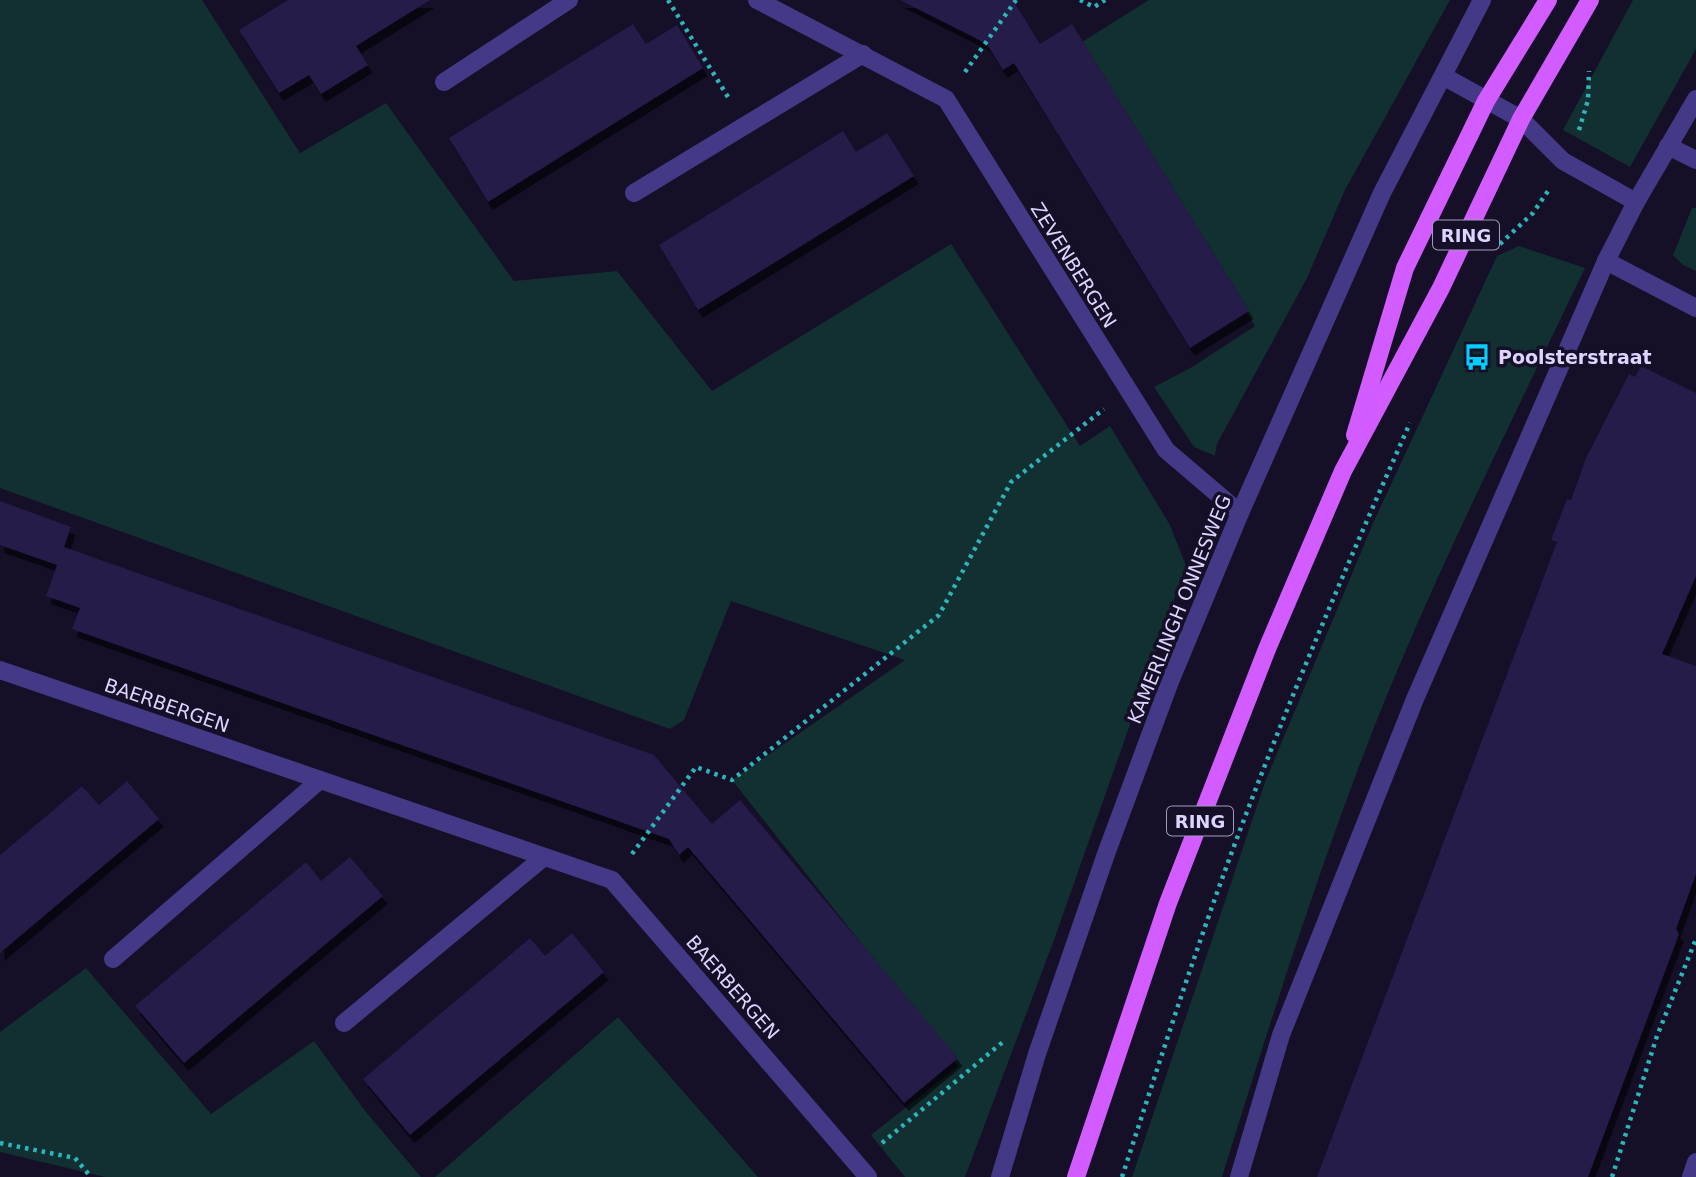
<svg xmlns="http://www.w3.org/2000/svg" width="1696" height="1177" viewBox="0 0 1696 1177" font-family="'DejaVu Sans',sans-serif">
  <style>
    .green { fill: #122f31 }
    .building { fill: #281a49; filter: url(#shadow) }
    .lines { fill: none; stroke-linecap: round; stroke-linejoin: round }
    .path { stroke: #2cb6bc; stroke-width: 4.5; stroke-dasharray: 3.5 5; stroke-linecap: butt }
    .minor { stroke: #433987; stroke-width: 18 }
    .major { stroke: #d25cff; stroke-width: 18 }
    .labels { text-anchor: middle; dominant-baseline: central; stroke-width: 7; stroke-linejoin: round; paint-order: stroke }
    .shield { fill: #150f27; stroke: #a29abe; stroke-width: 2 }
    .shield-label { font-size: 18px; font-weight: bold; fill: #ded5ff }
    .street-label { font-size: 19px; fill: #ded5ff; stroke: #150f27 }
    .poi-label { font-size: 19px; font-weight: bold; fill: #ded5ff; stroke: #150f27; text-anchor: start }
  </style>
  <defs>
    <filter id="shadow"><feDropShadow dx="4.5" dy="8" stdDeviation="0" flood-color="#0009"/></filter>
  </defs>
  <rect width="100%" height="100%" fill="#150f27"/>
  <g class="green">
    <polygon points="0,0 202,0 300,153 386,103 514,281 617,271 712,391 951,244 1080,446 1110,426 1170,525 1186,566 1054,940 965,1177 905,1177 871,1135 958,1066 732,780 905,660 731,601 684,720 670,729 0,488"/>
    <polygon points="1149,0 1450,0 1345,190 1307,278 1217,444 1215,456 1194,447 1154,387 1192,367 1255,326 1077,45"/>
    <polygon points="1633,0 1696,0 1696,49 1630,167 1563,130"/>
    <polygon points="1692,208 1696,208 1696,271 1683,265 1673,255"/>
    <path d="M1519,246L1585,268C1513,419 1437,569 1375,725C1317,873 1269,1026 1222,1177H1132L1265,782L1374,521L1497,256Z"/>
    <polygon points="86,968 211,1114 314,1041 366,1112 421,1177 105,1177 0,1152 0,1032"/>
    <polygon points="618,1017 758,1177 435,1177"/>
  </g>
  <g class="building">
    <polygon points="288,0 430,0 356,46 368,65 321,94 309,75 279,93 239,30"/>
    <polygon points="900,0 1013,0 1040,44 1072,24 1249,311 1190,348 1014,63 1003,70 987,44"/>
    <polygon points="633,24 646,44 677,25 703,68 488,202 449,138"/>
    <polygon points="843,131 856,152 887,133 914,176 698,310 659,245"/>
    <polygon points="1641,366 1696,393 1696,576 1662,654 1696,666 1696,874 1676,929 1679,934 1588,1177 1317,1177 1557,542 1551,540 1567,499 1571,500 1586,458 1629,374 1635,377"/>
    <polygon points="0,501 71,527 64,547 654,755 712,824 740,800 958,1058 904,1103 688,847 679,855 669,839 72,629 80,608 46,596 57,565 0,545"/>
    <polygon points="127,781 159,819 0,953 0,855 82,786 99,805"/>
    <polygon points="350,857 383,896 184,1063 135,1006 306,862 321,881"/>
    <polygon points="572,933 604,972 410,1135 363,1079 530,938 545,956"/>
  </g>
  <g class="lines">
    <g class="path">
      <polyline points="668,0 728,97"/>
      <polyline points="1080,0 1094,7 1105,0"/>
      <polyline points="965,72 1016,0"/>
      <polyline points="1579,130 1588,100 1589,71"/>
      <polyline points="1500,244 1533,213 1548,191"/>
      <polyline points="632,854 696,767 732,780 939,615 1011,482 1104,409"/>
      <polyline points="0,1143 75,1158 91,1177"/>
      <polyline points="882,1143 1004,1041"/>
      <path d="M1122,1177C1147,1101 1171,1025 1197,950C1258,771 1333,596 1410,423"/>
      <polyline points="1612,1177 1657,1036 1696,939"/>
    </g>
    <g class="minor">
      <polyline points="757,0 946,99 1166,450 1240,513"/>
      <polyline points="1443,76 1521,119 1563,161 1636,202"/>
      <polyline points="444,82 569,0"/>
      <polyline points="1668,146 1696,160"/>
      <polyline points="634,193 863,54"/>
      <polyline points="1606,261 1696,308"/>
      <polyline points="0,670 612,880 868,1177"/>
      <polyline points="113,959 320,780"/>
      <polyline points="344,1023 544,857"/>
      <polyline points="1000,1177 1037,1054 1106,854 1169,684 1240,513 1382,193 1482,0"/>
      <polyline points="1239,1177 1281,1035 1415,699 1606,261 1636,202 1696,99"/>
      <polyline points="1691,1177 1696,1162"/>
    </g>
    <g class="major">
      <polyline points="1355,435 1405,268 1486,101 1548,0"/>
      <polyline points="1076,1177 1168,903 1267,649 1343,471 1441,288 1521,119 1590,0"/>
    </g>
  </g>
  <defs>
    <symbol id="bus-bare" viewBox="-9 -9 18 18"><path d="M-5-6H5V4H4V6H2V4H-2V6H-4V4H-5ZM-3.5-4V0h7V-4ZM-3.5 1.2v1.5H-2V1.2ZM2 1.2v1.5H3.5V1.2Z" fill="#01cdff" stroke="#150f27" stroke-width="2.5" paint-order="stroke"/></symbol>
  </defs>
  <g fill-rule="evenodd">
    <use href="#bus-bare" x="1458" y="338" width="38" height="38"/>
  </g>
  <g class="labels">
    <g class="shield">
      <rect x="1433" y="220.5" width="66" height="29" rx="5"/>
      <rect x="1167" y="806.5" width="66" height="29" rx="5"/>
    </g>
    <g class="shield-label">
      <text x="1466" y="235">RING</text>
      <text x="1200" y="821">RING</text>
    </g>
    <g class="street-label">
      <text transform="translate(1074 265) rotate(58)">ZEVENBERGEN</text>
      <text transform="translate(1179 609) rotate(-68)">KAMERLINGH ONNESWEG</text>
      <text transform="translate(167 705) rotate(19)">BAERBERGEN</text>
      <text transform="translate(733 987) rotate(49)">BAERBERGEN</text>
    </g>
    <g class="poi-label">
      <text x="1498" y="357">Poolsterstraat</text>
    </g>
  </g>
</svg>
